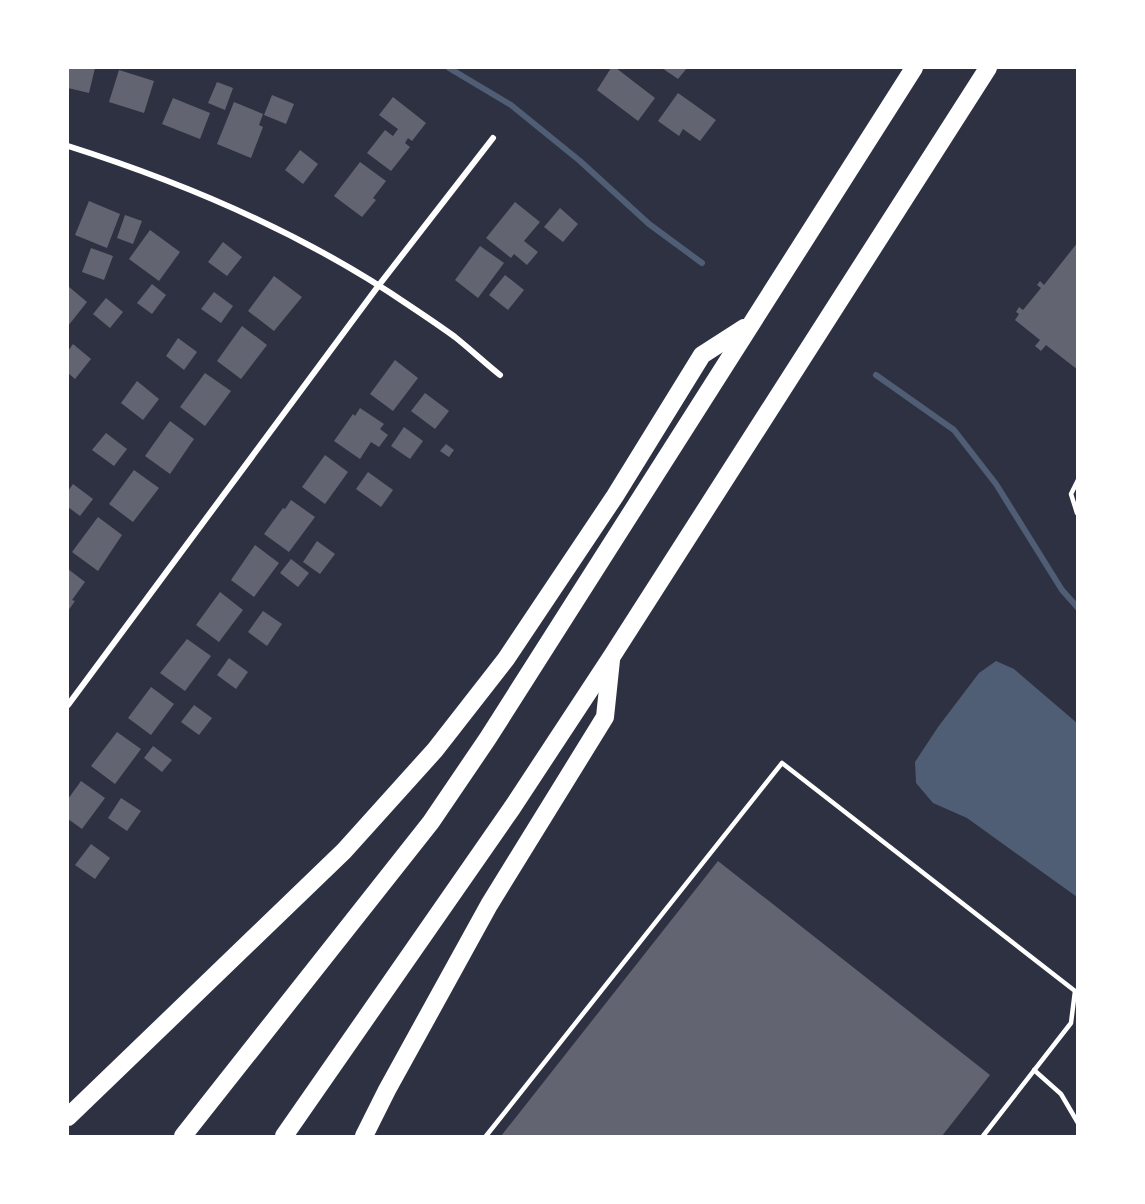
<svg xmlns="http://www.w3.org/2000/svg" width="1145" height="1204" viewBox="0 0 1145 1204" font-family="Inter,sans-serif">
  <style>
    .water { fill: #4f5d75 }
    .lines { fill: none; stroke-linecap: round; stroke-linejoin: round }
    .stream { stroke: #4f5d75; stroke-width: 6 }
    .building { fill: #626471 }
    .service { stroke: #fff; stroke-width: 4.5 }
    .minor { stroke: #fff; stroke-width: 6 }
    .motorway { stroke: #fff; stroke-width: 18 }
  </style>
  <rect width="100%" height="100%" fill="#2d3142"/>
  <polygon class="water" points="996,661 1014,669 1077,723 1077,897 967,818 933,803 916,783 915,762 938,727 979,673"/>
  <g class="lines">
    <g class="stream">
      <polyline points="449,68 511,105 580,161 649,224 702,263"/>
      <polyline points="876,375 954,430 996,484 1062,590 1078,608"/>
    </g>
  </g>
  <g class="building">
    <polygon points="68,68 95,68 89,93 68,88"/>
    <polygon points="611,68 616,68 655,98 638,121 597,90"/>
    <polygon points="662,68 687,68 678,79"/>
    <polygon points="119,70 154,81 144,113 109,102"/>
    <polygon points="217,82 233,88 225,110 208,103"/>
    <polygon points="678,93 716,120 700,141 683,129 679,136 658,121"/>
    <polygon points="272,95 294,104 286,124 264,115"/>
    <polygon points="393,97 426,123 412,141 408,138 405,143 410,147 391,171 367,153 385,130 393,136 398,129 379,115"/>
    <polygon points="173,98 210,113 200,139 162,124"/>
    <polygon points="234,102 263,114 259,125 263,127 251,158 217,144"/>
    <polygon points="300,150 318,164 303,184 285,170"/>
    <polygon points="360,162 386,181 373,198 376,200 362,217 334,196"/>
    <polygon points="89,201 120,214 107,248 75,235"/>
    <polygon points="515,202 540,222 524,241 538,252 527,265 514,254 511,258 486,238"/>
    <polygon points="560,208 578,224 563,242 544,227"/>
    <polygon points="125,215 142,221 133,244 117,238"/>
    <polygon points="150,230 180,252 159,281 129,259"/>
    <polygon points="223,242 242,257 227,276 208,262"/>
    <polygon points="1078,242 1078,370 1046,345 1041,351 1035,346 1040,340 1015,320 1019,314 1016,312 1019,307 1023,310 1041,288 1037,285 1040,281 1044,285"/>
    <polygon points="480,246 504,263 478,298 455,280"/>
    <polygon points="91,248 113,256 104,280 82,272"/>
    <polygon points="505,275 524,290 508,310 489,295"/>
    <polygon points="274,276 302,297 274,331 248,311"/>
    <polygon points="152,284 166,295 152,314 137,303"/>
    <polygon points="68,286 87,302 68,326"/>
    <polygon points="214,292 233,306 221,323 201,309"/>
    <polygon points="106,298 123,312 110,328 93,314"/>
    <polygon points="242,326 267,345 241,379 217,361"/>
    <polygon points="178,338 197,352 184,370 166,356"/>
    <polygon points="73,344 91,359 75,379 68,373 68,351"/>
    <polygon points="395,360 418,378 393,411 370,394"/>
    <polygon points="205,373 231,391 205,426 180,407"/>
    <polygon points="137,381 159,399 143,420 121,403"/>
    <polygon points="425,393 449,411 435,429 411,411"/>
    <polygon points="360,408 384,424 380,429 388,435 379,447 371,442 360,459 334,441 353,414 355,416"/>
    <polygon points="170,421 194,439 170,474 145,456"/>
    <polygon points="404,427 423,441 410,459 391,446"/>
    <polygon points="106,433 127,449 114,466 92,450"/>
    <polygon points="446,444 454,450 449,457 440,451"/>
    <polygon points="325,455 348,472 325,504 302,487"/>
    <polygon points="134,470 159,488 133,522 109,504"/>
    <polygon points="368,472 393,490 381,507 356,489"/>
    <polygon points="73,484 93,499 80,516 68,507 68,491"/>
    <polygon points="291,500 315,517 289,552 264,534 283,508 285,509"/>
    <polygon points="98,517 122,535 98,571 72,552"/>
    <polygon points="317,541 335,554 320,574 303,562"/>
    <polygon points="255,545 279,563 254,597 231,580"/>
    <polygon points="291,559 309,573 298,587 280,573"/>
    <polygon points="68,569 85,582 72,600 75,601 68,611"/>
    <polygon points="220,592 243,610 219,642 196,625"/>
    <polygon points="263,611 282,624 267,646 248,632"/>
    <polygon points="187,639 211,656 185,691 160,673"/>
    <polygon points="229,658 248,672 236,689 217,675"/>
    <polygon points="151,687 174,704 151,735 128,718"/>
    <polygon points="194,705 212,718 199,735 181,722"/>
    <polygon points="117,732 141,749 115,784 91,766"/>
    <polygon points="153,746 172,760 162,772 144,758"/>
    <polygon points="81,781 105,798 82,829 68,819 68,799"/>
    <polygon points="121,798 141,811 127,831 108,818"/>
    <polygon points="91,844 110,858 95,879 75,865"/>
    <polygon points="718,861 990,1075 942,1136 501,1136"/>
  </g>
  <g class="lines">
    <g class="service">
      <polyline points="1077,513 1071,494 1078,480"/>
      <polyline points="1034,1070 1061,1094 1078,1123"/>
      <polyline points="486,1136 782,763 1075,991 1071,1023 983,1136"/>
    </g>
    <g class="minor">
      <path d="M68,146C188,184 305,234 410,306C425,316 440,326 455,337C470,349 485,363 500,375"/>
      <polyline points="68,705 379,285 493,138"/>
    </g>
    <g class="motorway">
      <polyline points="68,1117 344,851 435,750 506,659 615,496 702,355 744,328"/>
      <polyline points="183,1136 431,822 488,738 914,68"/>
      <polyline points="284,1136 512,808 612,656 988,68"/>
      <polyline points="364,1136 387,1090 489,905 605,717 611,660"/>
    </g>
  </g>
  <rect width="1145" height="1204" fill="none" stroke="#ffffff" stroke-width="138"/>
</svg>
